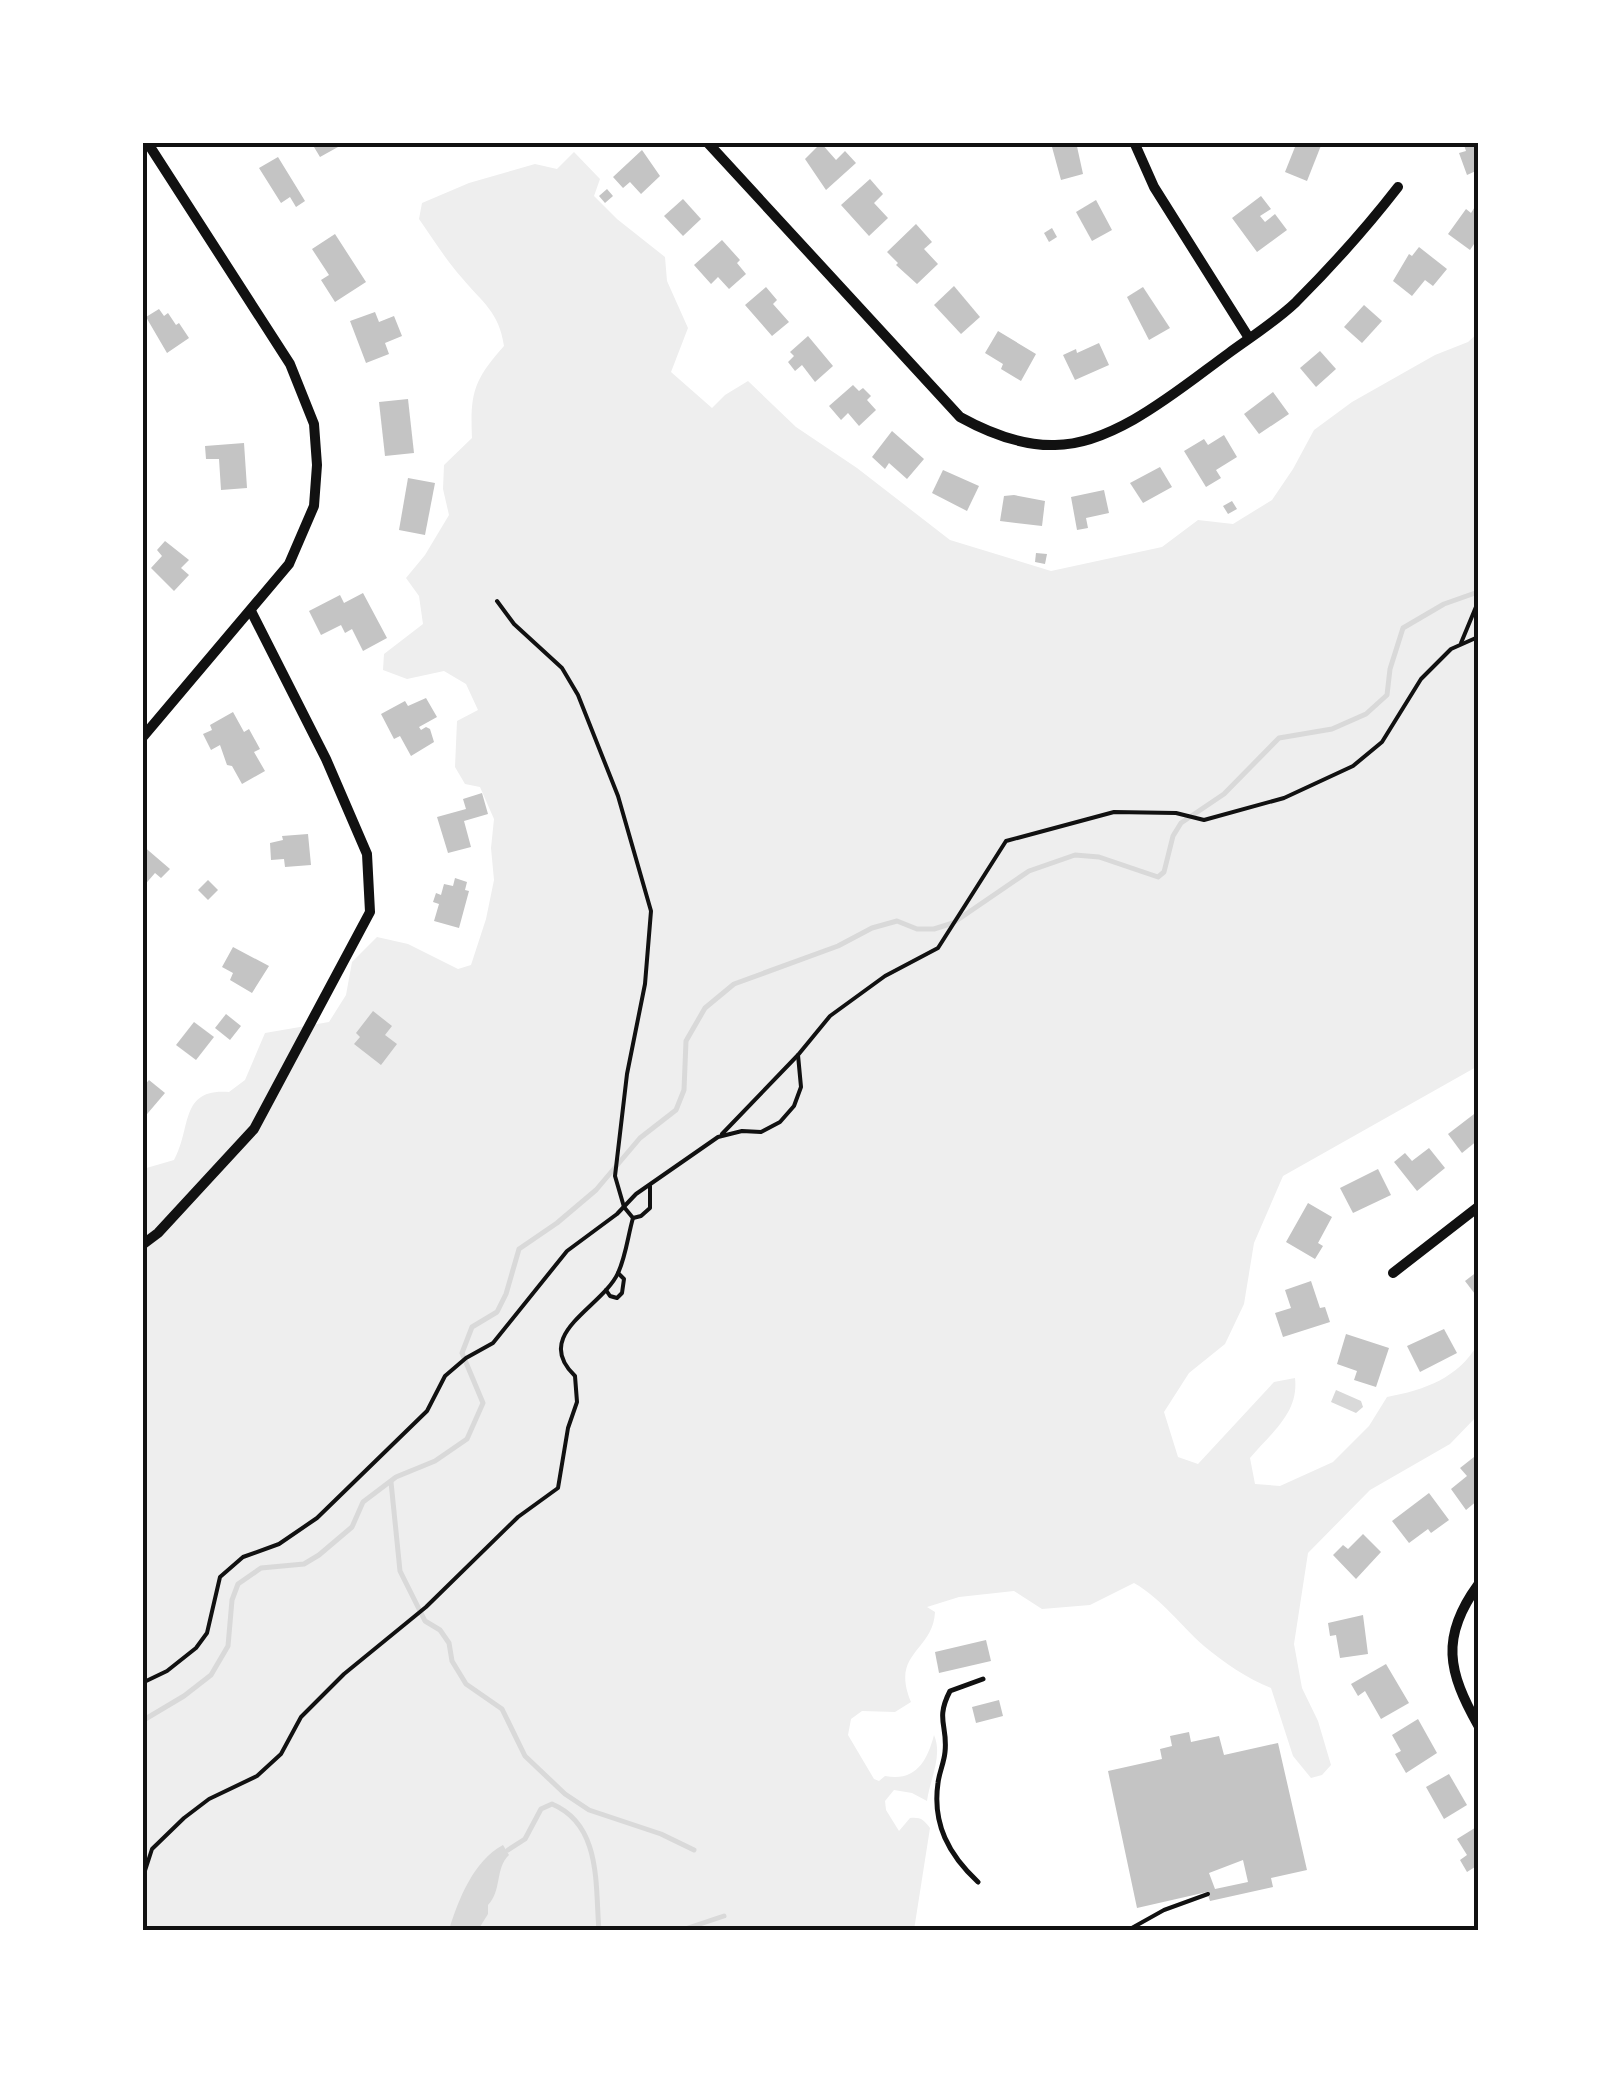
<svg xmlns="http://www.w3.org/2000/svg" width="1621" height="2073" viewBox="0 0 1621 2073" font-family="'Golos Text',sans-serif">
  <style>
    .green { fill: #eee }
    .water { fill: #d9d9d9 }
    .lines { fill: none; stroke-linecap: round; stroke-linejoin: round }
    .stream { stroke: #d9d9d9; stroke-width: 5 }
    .building { fill: #c4c4c4; fill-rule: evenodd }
    .path { stroke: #111; stroke-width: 4 }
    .service { stroke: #111; stroke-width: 5 }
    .minor { stroke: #111; stroke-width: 10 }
    .neatline { fill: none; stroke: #111; stroke-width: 4 }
  </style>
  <rect width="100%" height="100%" fill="#fff"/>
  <path class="green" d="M574,152L600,179L594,196L617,219L665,257L667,281L688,328L671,372L712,408L725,395L748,381L796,427L857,468L950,540L1051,571L1162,547L1198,520L1233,524L1272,500L1293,469L1314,430L1352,402L1435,355L1468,342L1478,333V1066L1283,1176L1254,1243L1244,1304L1225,1344L1189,1373L1164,1412L1178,1457L1198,1464L1274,1382L1295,1378C1299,1413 1272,1432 1250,1458L1255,1484L1280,1486L1333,1462L1369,1426L1387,1397C1425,1390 1458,1378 1478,1344V1415L1450,1444L1370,1490L1308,1553L1294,1644L1302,1688L1318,1721L1331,1765L1322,1775L1311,1778L1293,1756L1271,1688C1248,1679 1223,1662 1204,1646C1180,1625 1162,1599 1134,1583L1090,1605L1042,1609L1014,1591L959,1597L927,1607L935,1612C933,1652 890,1652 911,1702L895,1712L862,1711L851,1719L848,1735L874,1779L879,1781L885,1776C915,1782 927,1762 934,1735C943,1756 930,1779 927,1801L912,1793L894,1790L885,1801L886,1810L899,1831L910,1818C921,1817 924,1820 930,1828L914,1930H143V1169L174,1160C192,1128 179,1088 229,1092L245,1080L265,1033L329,1022L346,995L352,962L377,937L408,944L458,969L471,965L486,919L494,880L491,848L494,819L480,787L465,784L455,767L457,721L478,710L466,684L444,671L407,679L383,670L384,654L423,624L419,596L406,578L425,555L449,515L443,489L444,465L472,438C470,392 474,380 504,346C499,312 483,303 462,278C446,260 433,239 419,219L422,203L469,183L535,164L557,169Z"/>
  <g class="water">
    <polygon points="1336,1390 1361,1401 1363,1407 1356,1413 1331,1402"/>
    <path d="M503,1845L509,1855C495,1868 502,1891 488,1905V1914L478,1930H449C458,1901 473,1861 503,1845Z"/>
  </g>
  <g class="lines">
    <g class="stream">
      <polyline points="391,1482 400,1571 425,1621 440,1630 449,1643 452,1661 466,1684 502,1709 525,1756 565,1794 589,1810 661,1834 694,1850"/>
      <polyline points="142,1721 184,1696 211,1675 228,1646 232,1600 238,1584 261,1568 304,1564 319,1555 352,1527 363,1502 396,1477 435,1461 467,1439 483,1403 462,1353 472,1327 497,1312 506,1294 519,1249 557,1223 596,1190 640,1138 676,1110 684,1090 686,1041 705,1008 734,984 838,946 872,928 897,921 917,929 934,929 953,923 1029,871 1075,855 1099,857 1158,877 1164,872 1173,836 1181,823 1224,794 1279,738 1332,729 1366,714 1387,695 1390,669 1403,628 1444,604 1478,592"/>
      <path d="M508,1850L525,1839L541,1809L552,1804C602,1825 595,1886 599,1930"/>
      <polyline points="682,1930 724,1916"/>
    </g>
  </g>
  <g class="building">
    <polygon points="311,142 335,142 338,147 320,157"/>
    <polygon points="1067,142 1076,142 1083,174 1061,180 1052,147"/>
    <polygon points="1297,142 1322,143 1307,181 1285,172"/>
    <polygon points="1463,142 1478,142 1478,170 1467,175 1459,153 1466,151"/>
    <polygon points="821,143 836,160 845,151 856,163 826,190 805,159"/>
    <polygon points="642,150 660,176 641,194 630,182 623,188 613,177"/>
    <polygon points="278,157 305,201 296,207 290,197 281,203 259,168"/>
    <polygon points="870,179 883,194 874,203 888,218 869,236 841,205"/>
    <polygon points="607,189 613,196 605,203 599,196"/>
    <polygon points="1261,196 1271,209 1260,216 1265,222 1275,214 1287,230 1257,252 1232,218"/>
    <polygon points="683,199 701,219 683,236 664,216"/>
    <polygon points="1096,200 1112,230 1092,241 1076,212"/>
    <polygon points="1478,202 1478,238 1470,250 1448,234 1466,209 1471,213"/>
    <polygon points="916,224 932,242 924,249 938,264 917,284 896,265 898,263 887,252"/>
    <polygon points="1052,228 1057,237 1049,242 1044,233"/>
    <polygon points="335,234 366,282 335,302 321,280 329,275 312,249"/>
    <polygon points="722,240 740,260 737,263 746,274 729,289 718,277 711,284 694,265"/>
    <polygon points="1419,247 1447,269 1433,286 1425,280 1412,296 1393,281 1409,254 1412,256"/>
    <polygon points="954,286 980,317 961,334 934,305"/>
    <polygon points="766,287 777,300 773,304 789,322 772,336 745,305"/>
    <polygon points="1143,287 1170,328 1149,340 1127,297"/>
    <polygon points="1364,305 1382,321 1362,343 1344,327"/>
    <polygon points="159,309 164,316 168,313 176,325 179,323 189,338 167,353 146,317"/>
    <polygon points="375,312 379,322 394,316 402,336 385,343 389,354 366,363 350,321"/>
    <polygon points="998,331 1036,354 1021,381 1001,369 1003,364 985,353"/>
    <polygon points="808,336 833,366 815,382 802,365 795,371 788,362 794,356 790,352"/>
    <polygon points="1099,343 1109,365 1075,380 1063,355 1076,349 1077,353"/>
    <polygon points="1320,351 1336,369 1316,387 1300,368"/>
    <polygon points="853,385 859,391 863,388 871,396 867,400 876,410 859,426 848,413 841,420 829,406"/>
    <polygon points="1273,392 1289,414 1259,434 1244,414"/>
    <polygon points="408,399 414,453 385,456 379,402"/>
    <polygon points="892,431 924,459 907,479 889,463 885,469 872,457"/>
    <polygon points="1224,435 1237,457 1216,470 1221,478 1206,487 1184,451 1204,439 1208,445"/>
    <polygon points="244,443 247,488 221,490 219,459 206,459 205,446"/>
    <polygon points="1160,467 1172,487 1143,503 1130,483"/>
    <polygon points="943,470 979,486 967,511 932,493"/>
    <polygon points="408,478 435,483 425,535 399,530"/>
    <polygon points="1104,490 1109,513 1086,518 1088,528 1077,530 1071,497"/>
    <polygon points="1014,495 1045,501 1042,526 1000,521 1004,496"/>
    <polygon points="1232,501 1237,509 1228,514 1223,506"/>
    <polygon points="165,541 189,560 181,568 189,575 174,591 151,568 162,556 157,550"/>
    <polygon points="1036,553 1047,554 1045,564 1035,562"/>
    <polygon points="363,593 387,638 363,651 352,629 345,633 341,625 321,635 309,611 340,595 344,603"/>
    <polygon points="426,698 437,717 419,727 421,730 426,727 430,729 434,742 411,756 400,736 394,739 381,714 405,701 408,706"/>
    <polygon points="233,712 244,732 249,729 260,749 254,752 265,771 242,784 232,766 227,765 220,745 211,750 203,734 212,730 210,725"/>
    <polygon points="482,793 488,814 464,821 471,847 448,853 437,817 466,809 463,799"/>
    <polygon points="308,834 311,865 285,867 284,859 271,860 270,843 283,840 282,836"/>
    <polygon points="142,845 170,869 161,878 155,873 142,888"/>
    <polygon points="455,878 467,882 465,890 469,891 459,928 434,921 439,904 433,902 436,893 441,895 444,884 453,886"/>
    <polygon points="208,880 218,890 208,900 198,890"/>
    <polygon points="233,947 269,966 252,993 230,980 233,973 222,967"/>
    <polygon points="373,1011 392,1026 385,1035 397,1044 381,1065 354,1044 360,1037 356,1033"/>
    <polygon points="226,1014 241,1026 230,1040 215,1028"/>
    <polygon points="194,1022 214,1037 196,1060 176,1045"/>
    <polygon points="149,1080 165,1093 142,1120 142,1088"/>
    <polygon points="1478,1111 1478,1140 1462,1153 1448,1134"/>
    <polygon points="1429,1148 1445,1168 1417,1191 1394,1162 1405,1153 1412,1161"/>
    <polygon points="1378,1169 1391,1195 1353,1213 1340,1188"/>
    <polygon points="1308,1203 1332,1217 1318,1243 1323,1246 1315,1259 1286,1242"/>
    <polygon points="1478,1271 1478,1298 1465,1281"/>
    <polygon points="1311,1281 1320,1308 1325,1307 1330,1322 1283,1337 1275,1313 1291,1308 1285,1290"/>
    <polygon points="1444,1329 1457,1353 1420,1372 1407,1346"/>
    <polygon points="1346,1334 1389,1348 1376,1387 1354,1380 1357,1371 1337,1364"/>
    <polygon points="1474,1457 1478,1463 1478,1500 1466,1510 1451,1489 1467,1476 1460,1468"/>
    <polygon points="1429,1493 1449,1520 1431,1533 1428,1529 1409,1543 1392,1521"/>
    <polygon points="1363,1534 1381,1552 1356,1579 1333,1555 1343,1545 1348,1549"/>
    <polygon points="1363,1615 1368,1654 1340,1658 1336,1635 1330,1636 1328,1623"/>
    <polygon points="986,1640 991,1661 939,1673 935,1652"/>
    <polygon points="1386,1664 1409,1703 1381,1719 1365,1691 1358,1696 1351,1684"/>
    <polygon points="999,1700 1003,1716 976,1723 972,1707"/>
    <polygon points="1418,1719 1437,1753 1406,1773 1395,1754 1401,1751 1392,1735"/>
    <path d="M1189,1732L1191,1742L1219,1736L1224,1755L1278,1743L1307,1870L1271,1878L1273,1887L1210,1901L1207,1892L1137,1908L1108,1771L1162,1759L1160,1749L1172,1746L1170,1736ZM1243,1860L1248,1882L1215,1889L1209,1873Z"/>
    <polygon points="1449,1774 1467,1805 1444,1819 1426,1787"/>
    <polygon points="1478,1826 1478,1865 1467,1872 1460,1860 1467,1855 1457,1839"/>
  </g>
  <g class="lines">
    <g class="path">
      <polyline points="497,601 514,624 562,668 578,695 618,796 651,911 645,984 627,1074 615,1176 624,1207 633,1218"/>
      <polyline points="1461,643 1478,602"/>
      <polyline points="722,1134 798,1055"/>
      <polyline points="606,1290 610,1296 617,1298 622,1293 624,1279 618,1273"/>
      <polyline points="142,1683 167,1671 196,1648 207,1633 220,1577 243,1557 279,1544 317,1518 427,1411 445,1376 466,1358 493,1343 567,1251 617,1214 636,1194 718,1137 742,1131 761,1132 780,1122 794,1106 801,1087 798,1055 830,1016 885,976 938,948 1006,841 1114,812 1176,813 1204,820 1284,798 1353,766 1382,742 1421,679 1451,649 1478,637"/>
      <path d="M142,1880L152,1849L184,1818L209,1799L257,1776L281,1754L301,1717L344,1674L426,1607L518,1517L558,1488L568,1428L577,1402L575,1376C531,1334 602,1308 618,1273C626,1256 628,1235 633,1218L641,1216L650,1208V1186"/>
      <polyline points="1130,1929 1164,1910 1208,1894"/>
    </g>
    <path class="service" d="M978,1882C949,1855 932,1824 938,1783C939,1773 944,1763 945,1752C948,1725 935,1720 950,1691L983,1679"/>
    <g class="minor">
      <path d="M707,142L960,417C989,433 1022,446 1055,445C1115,445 1182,387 1229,353C1251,337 1276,321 1296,302C1332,266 1367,227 1398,187"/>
      <polyline points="1134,142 1154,187 1249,338"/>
      <polyline points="142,738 289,564 314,506 317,465 314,424 290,364 147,142"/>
      <polyline points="142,1245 158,1233 254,1129 370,912 367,854 326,759 251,611"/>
      <polyline points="1393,1273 1478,1207"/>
      <path d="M1478,1585C1440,1637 1448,1672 1478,1725"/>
    </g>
  </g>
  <rect width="1621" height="2073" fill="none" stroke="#ffffff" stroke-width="290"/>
  <rect x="145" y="145" width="1331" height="1783" class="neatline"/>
</svg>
